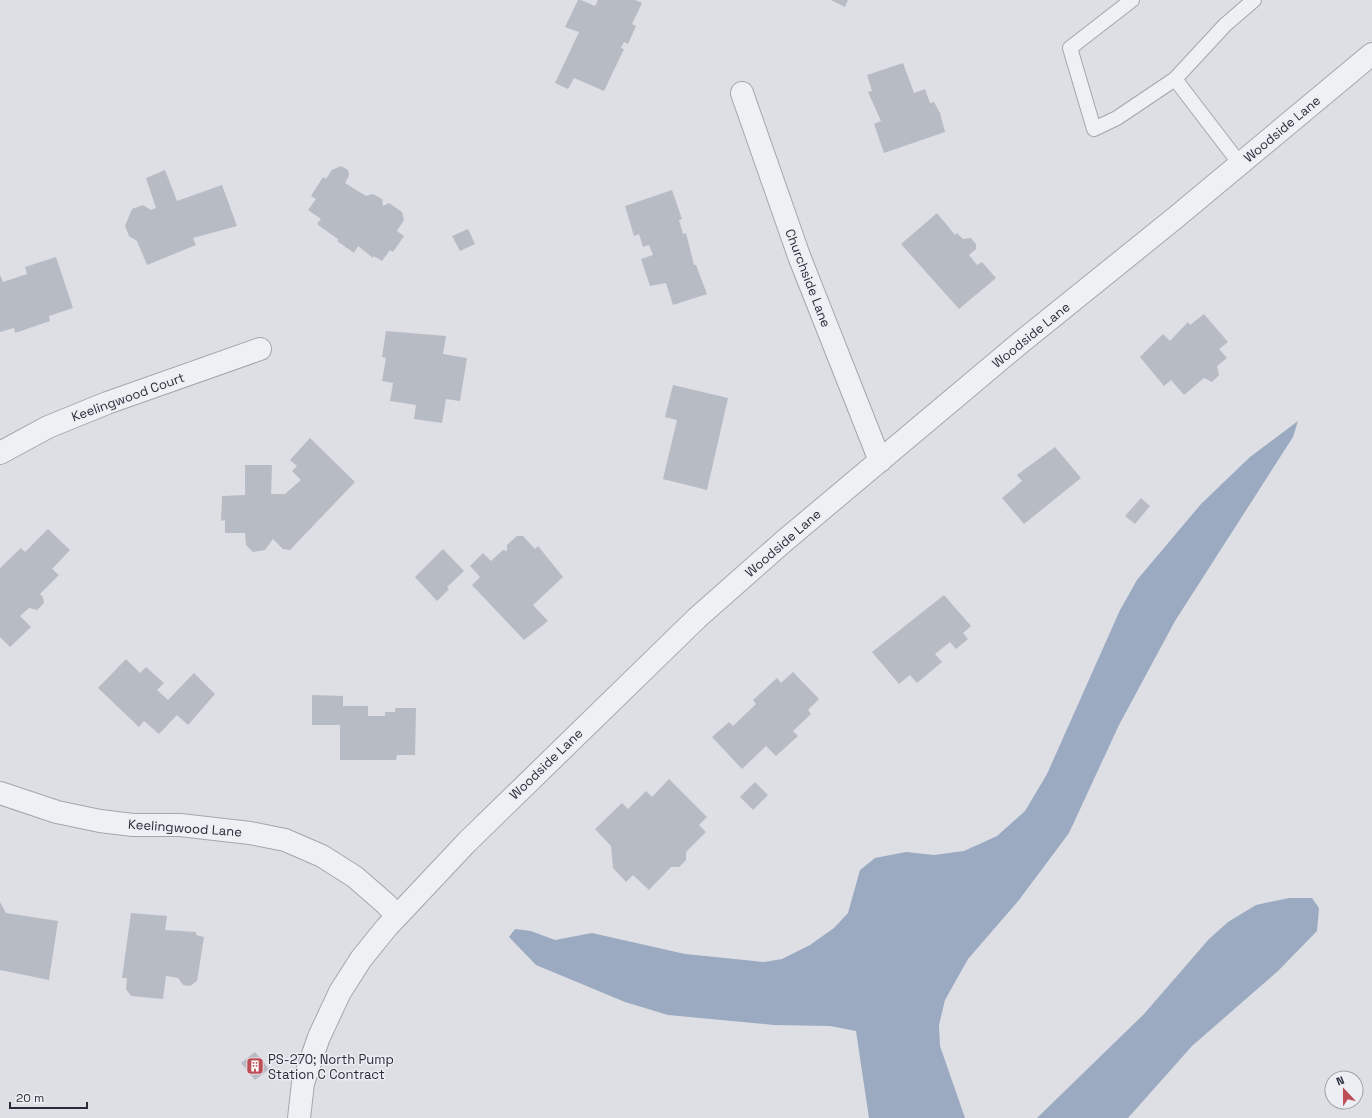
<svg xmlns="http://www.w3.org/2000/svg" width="1372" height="1118" viewBox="0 0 1372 1118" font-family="'Space Grotesk',sans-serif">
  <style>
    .water { fill: #9baac1 }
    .building { fill: #b7bbc4 }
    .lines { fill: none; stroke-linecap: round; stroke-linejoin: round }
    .service-casing { stroke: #a3a6ae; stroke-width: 16 }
    .minor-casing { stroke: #a3a6ae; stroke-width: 24 }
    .service { stroke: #eff0f4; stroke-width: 14 }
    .minor { stroke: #eff0f4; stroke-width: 22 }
    .labels { text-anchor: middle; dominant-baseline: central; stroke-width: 3; stroke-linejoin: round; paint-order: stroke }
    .street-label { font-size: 13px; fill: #282d39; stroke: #eceef3 }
    .poi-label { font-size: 13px; fill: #282d39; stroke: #eceef3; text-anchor: start }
  </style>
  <rect width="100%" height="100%" fill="#dddfe5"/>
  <g class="water">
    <polygon points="1298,421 1293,437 1175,621 1119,725 1069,833 1019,900 968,959 945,1000 939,1025 940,1046 965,1118 869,1118 856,1031 830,1026 774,1025 668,1015 625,1002 536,965 509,937 515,929 531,931 555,940 592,933 685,954 764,962 782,959 810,945 834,928 848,913 860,870 875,858 906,852 934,855 964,851 997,836 1025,811 1047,774 1120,610 1137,580 1201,504 1250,457"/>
    <polygon points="1289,898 1312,898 1319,908 1317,931 1278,971 1192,1046 1128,1118 1037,1118 1144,1014 1209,939 1228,922 1256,905"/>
  </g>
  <g class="building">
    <polygon points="578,0 581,0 595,6 598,0 635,0 642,3 632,24 636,26 628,44 624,42 621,48 624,49 604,91 574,78 568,89 555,83 579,32 565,27"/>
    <polygon points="831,0 848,0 845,7"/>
    <polygon points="903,63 914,93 925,89 930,103 934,102 940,113 945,132 884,153 874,124 881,121 868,92 872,91 867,75"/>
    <polygon points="341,166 348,170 349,176 345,183 366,196 373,194 382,199 383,206 389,203 402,212 404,220 397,231 404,236 393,252 390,250 382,261 374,256 373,258 358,246 354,253 337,241 339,240 317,224 321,219 308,210 316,199 311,196 323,177 326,179 332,170"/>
    <polygon points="165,170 177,201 222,185 237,226 193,238 196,245 147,265 137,241 129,236 125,226 132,209 143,205 151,210 156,208 146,178"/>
    <polygon points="672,190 682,219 679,220 683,234 686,233 694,265 696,265 707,294 673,305 666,283 650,286 641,259 653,255 649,245 643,247 639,234 634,236 625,206"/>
    <polygon points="937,213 955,235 957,233 963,239 971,238 976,244 976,249 969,255 977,265 982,262 996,278 959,309 901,244"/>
    <polygon points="468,229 475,244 460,251 452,236"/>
    <polygon points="56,257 73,308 49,316 50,321 15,333 14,328 0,332 0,275 3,282 27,274 25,267"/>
    <polygon points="1204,314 1228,342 1219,349 1227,358 1217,366 1219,375 1212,382 1204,378 1184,395 1171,380 1164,386 1140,357 1163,334 1170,341 1188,322 1190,325"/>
    <polygon points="386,331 446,336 443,354 467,358 460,401 446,399 442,423 414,419 416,405 390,401 393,383 382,381 386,358 382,357"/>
    <polygon points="673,385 728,398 707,490 663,479 677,420 665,417"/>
    <polygon points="310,438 355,482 290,550 283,549 273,539 265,550 253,552 246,545 245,533 225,533 225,520 221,521 222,496 245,495 245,465 272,465 271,494 285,494 301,480 292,471 297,466 290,460"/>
    <polygon points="1055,447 1081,478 1024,524 1002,498 1022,481 1017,475"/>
    <polygon points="1141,498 1150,506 1135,524 1125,516"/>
    <polygon points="48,529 70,550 52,569 59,575 40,594 43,597 44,603 37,610 29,608 20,616 31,627 10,647 0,637 0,568 21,548 25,552"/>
    <polygon points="517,536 523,536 535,549 538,546 563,577 533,605 548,621 524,640 472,585 480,577 470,566 483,553 491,561 503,550 507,551 507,545"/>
    <polygon points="443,549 464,571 447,587 449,589 437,601 415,577"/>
    <polygon points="944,595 971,626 963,633 968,639 956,649 950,642 935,654 942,662 917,683 910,675 899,684 872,652"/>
    <polygon points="126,659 140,673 146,667 164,683 157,690 168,700 194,673 215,694 188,725 177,715 159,734 144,721 139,727 98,688"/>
    <polygon points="793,672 819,699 808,710 811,714 793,731 798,736 776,756 766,746 742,769 712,737 729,722 733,726 756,704 753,700 777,678 781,683"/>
    <polygon points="312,695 343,696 343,706 368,706 368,716 385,716 385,712 395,712 395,708 416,708 415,755 397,755 396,760 340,760 340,725 312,725"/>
    <polygon points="669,779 707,817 699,825 706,832 686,852 686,860 679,867 671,867 649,890 633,875 626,882 613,868 611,846 595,829 622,803 628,809 646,791 652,797"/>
    <polygon points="755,782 768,795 753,810 740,797"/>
    <polygon points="0,902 6,913 58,921 49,980 0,970"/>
    <polygon points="131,913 167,916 165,930 196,932 196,935 204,937 197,981 190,986 183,985 178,978 166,976 163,999 131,996 126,989 127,978 122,978"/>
    <polygon points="255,1052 269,1069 255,1080 241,1063"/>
  </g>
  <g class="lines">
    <defs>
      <g id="service">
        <polyline points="1132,0 1070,48 1094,129 1117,118 1175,79"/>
        <polyline points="1240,164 1175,79 1225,25 1254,0"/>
      </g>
      <g id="minor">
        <polyline points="742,93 799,256 880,461"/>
        <polyline points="0,453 48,427 107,403 260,349"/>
        <polyline points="0,793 57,812 100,821 133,825 180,825 250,833 285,840 322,856 355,877 386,904 397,916"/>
        <polyline points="299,1118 303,1083 319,1037 340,992 361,959 386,928 467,842 697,618 783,542 1020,343 1175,218 1372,54"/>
      </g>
    </defs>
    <use href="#service" class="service-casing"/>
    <use href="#minor" class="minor-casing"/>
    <use href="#service" class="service"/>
    <use href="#minor" class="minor"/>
  </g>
  <defs>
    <symbol id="building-square" viewBox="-11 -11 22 22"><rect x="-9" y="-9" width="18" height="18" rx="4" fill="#bd4e55" stroke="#eceef3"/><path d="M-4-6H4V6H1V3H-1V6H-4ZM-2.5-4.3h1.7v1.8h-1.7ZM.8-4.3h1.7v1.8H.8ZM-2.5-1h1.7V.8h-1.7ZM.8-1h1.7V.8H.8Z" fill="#fff"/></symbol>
  </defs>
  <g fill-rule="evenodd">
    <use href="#building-square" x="245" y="1056" width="20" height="20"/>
  </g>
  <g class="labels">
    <g class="street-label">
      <text transform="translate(1282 129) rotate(-40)">Woodside Lane</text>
      <text transform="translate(808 278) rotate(69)">Churchside Lane</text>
      <text transform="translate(1031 335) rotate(-39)">Woodside Lane</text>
      <text transform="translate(128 397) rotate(-20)">Keelingwood Court</text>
      <text transform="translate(783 543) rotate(-41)">Woodside Lane</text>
      <text transform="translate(546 764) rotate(-44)">Woodside Lane</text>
      <text transform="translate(185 828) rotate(4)">Keelingwood Lane</text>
    </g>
    <g class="poi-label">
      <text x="268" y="1059">PS-270; North Pump<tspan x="268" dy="15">Station C Contract</tspan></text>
    </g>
  </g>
  <g transform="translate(1344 1090) rotate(338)"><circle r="19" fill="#eceef3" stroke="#9ea1a9"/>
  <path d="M0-3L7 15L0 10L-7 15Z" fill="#bd4e55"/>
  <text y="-6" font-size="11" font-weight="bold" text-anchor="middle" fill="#282d39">N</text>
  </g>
  <path d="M10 1102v6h77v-6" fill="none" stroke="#282d39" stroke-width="2"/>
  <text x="16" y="1102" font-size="12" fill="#282d39" stroke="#eceef3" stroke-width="3" paint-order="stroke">20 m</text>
</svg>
